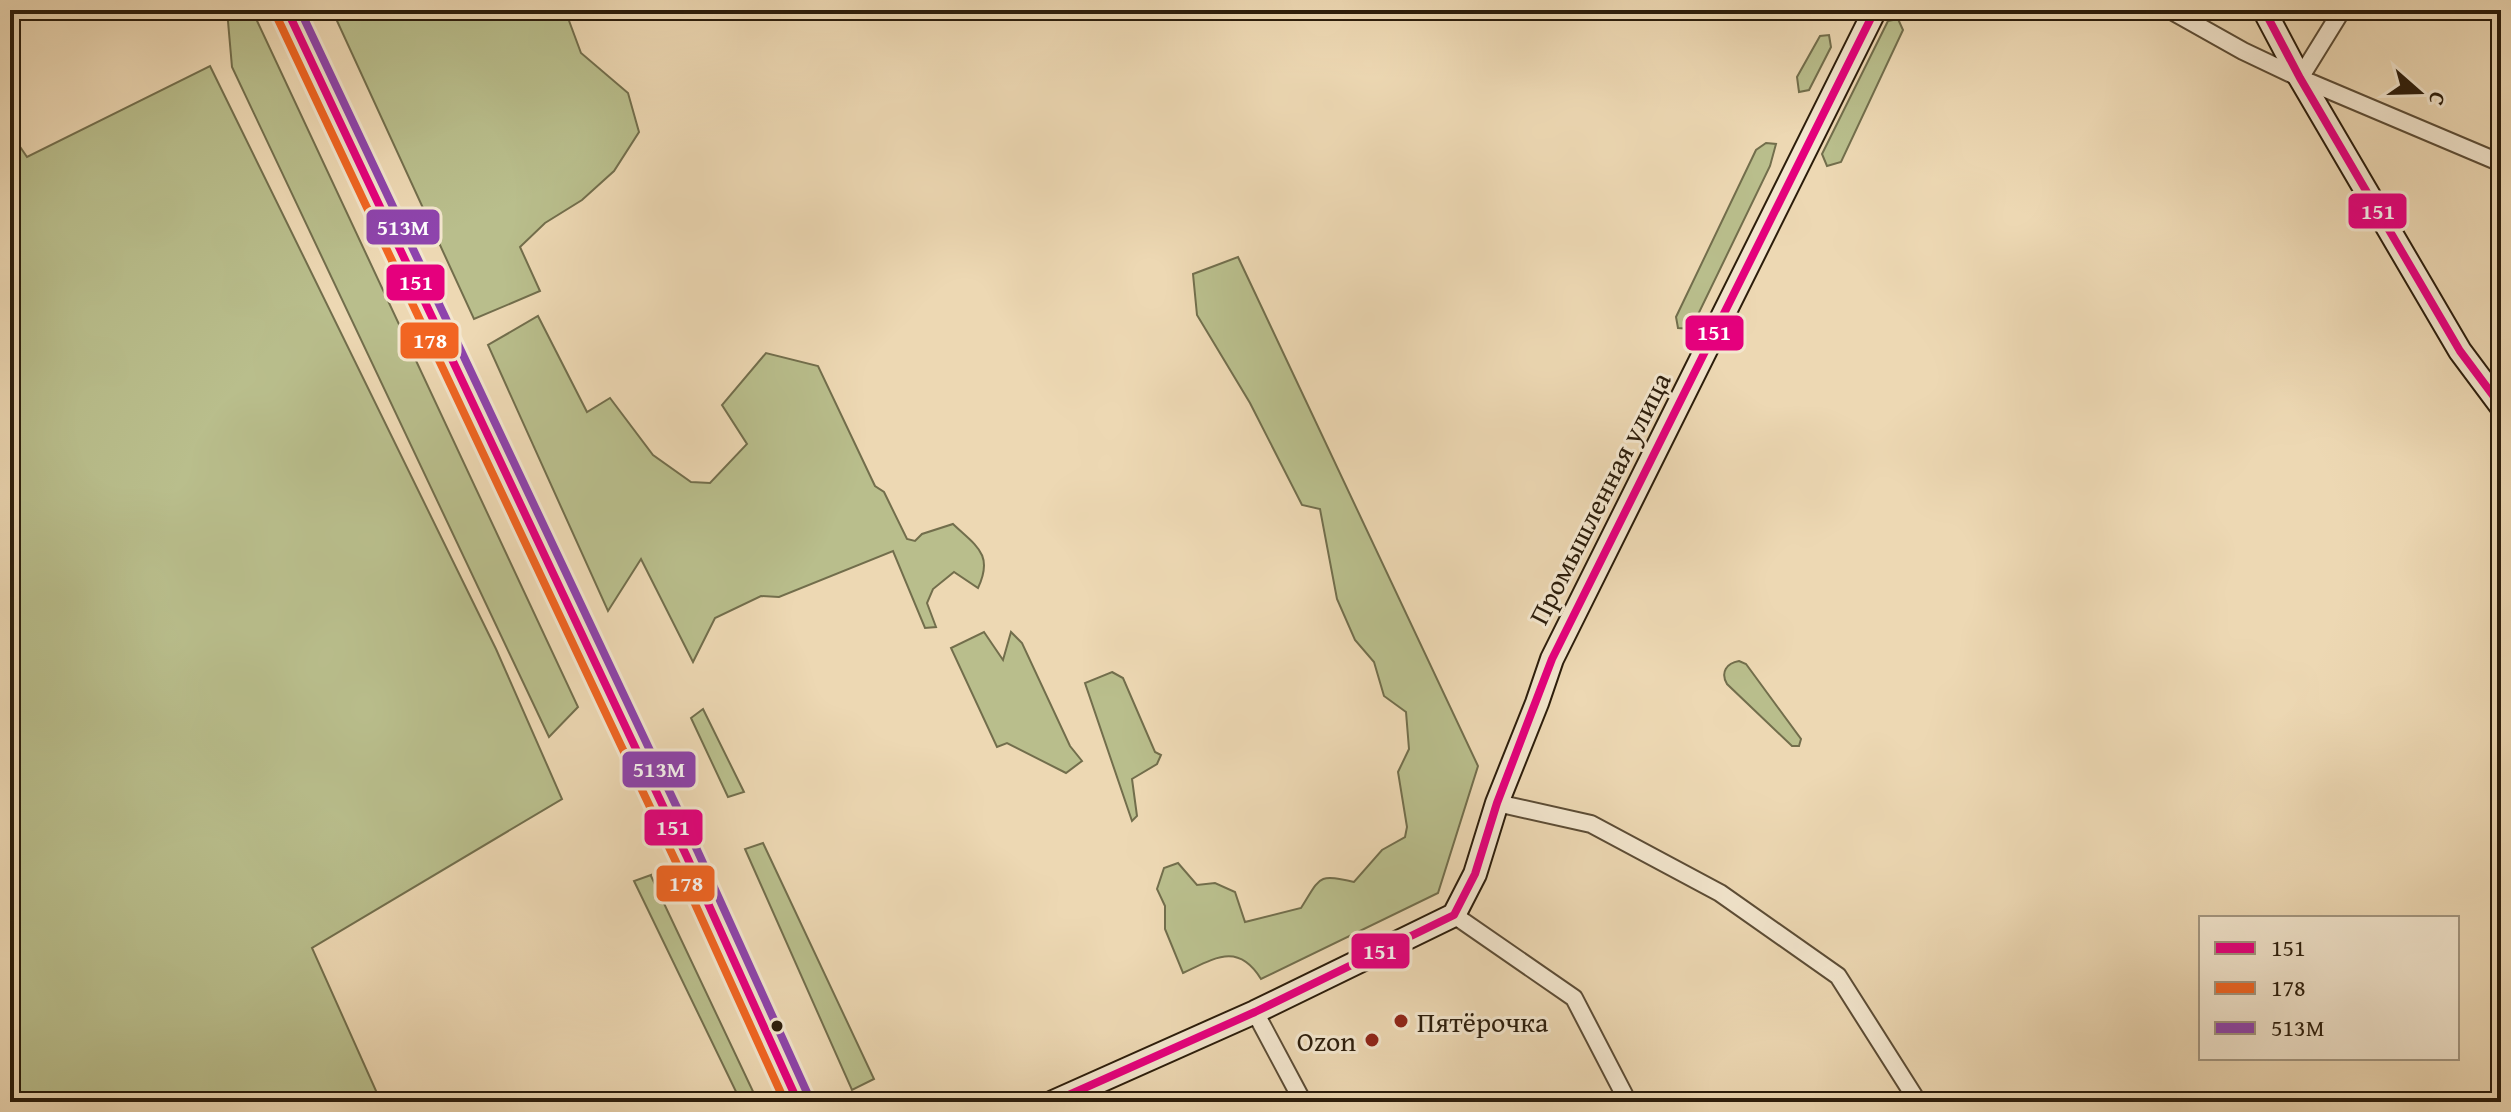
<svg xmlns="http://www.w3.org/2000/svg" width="2511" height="1112" viewBox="0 0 2511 1112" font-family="'Gentium Book Plus',serif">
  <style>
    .green { fill: #b9be8c; stroke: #726e4c; stroke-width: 2 }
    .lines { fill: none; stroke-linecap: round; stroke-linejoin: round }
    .street-casing { stroke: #5c4c35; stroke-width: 20 }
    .secondary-casing { stroke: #2c1d0b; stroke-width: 26 }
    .highway-casing { stroke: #2c1d0b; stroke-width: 34 }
    .street { stroke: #f3e6ce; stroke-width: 16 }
    .secondary { stroke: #f3e6ce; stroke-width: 22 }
    .highway { stroke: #e6bc7a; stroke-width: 30 }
    .bus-1-casing { stroke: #f3e6ce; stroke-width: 14 }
    .bus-2-casing { stroke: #f3e6ce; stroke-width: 14 }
    .bus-3-casing { stroke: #f3e6ce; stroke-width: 14 }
    .bus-1 { stroke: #e5007d; stroke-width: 8 }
    .bus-2 { stroke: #f26522; stroke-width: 8 }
    .bus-3 { stroke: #8e44ad; stroke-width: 8 }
    .poi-dot { fill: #8f2418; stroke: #f3e6ce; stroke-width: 3 }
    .bus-dot { fill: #2c1d0b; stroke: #f3e6ce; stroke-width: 3 }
    .labels { text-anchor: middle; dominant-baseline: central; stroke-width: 6; stroke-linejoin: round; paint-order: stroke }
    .street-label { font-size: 28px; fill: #2c1d0b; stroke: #f3e6ce }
    .poi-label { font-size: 28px; fill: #2c1d0b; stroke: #f3e6ce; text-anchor: start }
    .line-badge { stroke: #f3e6ce; stroke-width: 3 }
    .badge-label { font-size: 22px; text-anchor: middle; font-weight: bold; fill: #fff }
  </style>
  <rect width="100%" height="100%" fill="#edd8b3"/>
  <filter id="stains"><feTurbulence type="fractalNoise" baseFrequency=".0025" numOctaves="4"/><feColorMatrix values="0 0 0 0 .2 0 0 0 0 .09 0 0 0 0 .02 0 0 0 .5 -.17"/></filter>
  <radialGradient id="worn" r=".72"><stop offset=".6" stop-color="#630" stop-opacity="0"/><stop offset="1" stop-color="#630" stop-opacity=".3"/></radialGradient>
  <g class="green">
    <polygon points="227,10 252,10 578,707 549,737 232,67"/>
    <polygon points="332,10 565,10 581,53 628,93 639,132 614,171 582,200 545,223 520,247 540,291 474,319"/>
    <polygon points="1898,19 1903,30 1841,162 1827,166 1822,154 1888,21"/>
    <polygon points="1829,35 1831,47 1809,90 1799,92 1797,77 1820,36"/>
    <polygon points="210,66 496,649 562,799 312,948 381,1102 10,1102 10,132 27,157"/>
    <polygon points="1766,143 1776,144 1770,166 1691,329 1678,328 1676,317 1756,150"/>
    <path d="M1238,257L1478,766L1438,893L1261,979C1238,942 1215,958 1183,973L1165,929V906L1157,889L1164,868L1178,863L1197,885L1215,883L1235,892L1245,922L1301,908C1321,876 1317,874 1354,882L1382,850L1405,837L1407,827L1398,772L1409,749L1406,712L1384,696L1374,662L1355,640L1337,599L1320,509L1302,505L1250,403L1197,315L1193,274Z"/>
    <path d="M538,316L587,412L610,398L653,455L691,482L710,483L747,444L722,405L766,353L818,366L875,486L884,492L907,539L915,541L922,534L953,524C976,546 994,554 978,588L954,572L933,589L927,603L936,627L925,628L893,551L779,597L761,596L715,618L693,662L641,559L608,611L488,345Z"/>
    <polygon points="984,632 1003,660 1011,632 1022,643 1070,746 1082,761 1066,773 1007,743 997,747 951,648"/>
    <path d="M1739,661L1746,664L1801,739L1799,746H1792L1727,684C1720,672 1727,663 1739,661Z"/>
    <polygon points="1112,672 1123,678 1155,752 1161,755 1157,764 1132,779 1137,816 1132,821 1085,683"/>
    <polygon points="703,709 744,792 728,797 691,718"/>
    <polygon points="763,843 874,1079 852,1090 745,849"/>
    <polygon points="651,875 651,876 758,1102 741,1102 634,881"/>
  </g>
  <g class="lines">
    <defs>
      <g id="street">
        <polyline points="2170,10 2243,51 2300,78 2501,163"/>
        <polyline points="2300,78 2342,10"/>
        <polyline points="1497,803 1591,824 1720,893 1838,976 1918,1102"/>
        <polyline points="1454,915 1574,998 1628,1102"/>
        <polyline points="1255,1012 1303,1102"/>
      </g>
      <g id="secondary">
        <polyline points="2264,10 2300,78 2460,351 2501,406"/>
        <polyline points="1053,1102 1255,1012 1454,915 1475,874 1497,803 1537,703 1552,659 1875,10"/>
      </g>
      <polyline id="highway" points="287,10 687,857 798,1102"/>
    </defs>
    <use href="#street" class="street-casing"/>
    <use href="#secondary" class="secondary-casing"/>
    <use href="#highway" class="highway-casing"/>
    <use href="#street" class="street"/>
    <use href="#secondary" class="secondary"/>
    <use href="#highway" class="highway"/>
    <defs>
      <g id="bus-1">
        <polyline points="287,10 687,857 798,1102"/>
        <polyline points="2264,10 2300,78 2460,351 2501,406"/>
        <polyline points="1053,1102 1255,1012 1454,915 1475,874 1497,803 1552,659 1875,10"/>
      </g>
      <polyline id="bus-2" points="276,15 676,862 785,1102"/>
      <polyline id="bus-3" points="300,10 698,852 809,1097"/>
    </defs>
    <use href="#bus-1" class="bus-1-casing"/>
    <use href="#bus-2" class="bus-2-casing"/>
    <use href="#bus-3" class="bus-3-casing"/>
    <use href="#bus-1" class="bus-1"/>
    <use href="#bus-2" class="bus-2"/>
    <use href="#bus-3" class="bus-3"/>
  </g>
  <g class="poi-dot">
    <circle cx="1401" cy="1021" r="8"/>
    <circle cx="1372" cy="1040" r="8"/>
  </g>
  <circle class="bus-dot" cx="777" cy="1026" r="7"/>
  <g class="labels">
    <g class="street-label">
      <text transform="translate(1599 498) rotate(-63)">Промышленная улица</text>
    </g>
    <g class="poi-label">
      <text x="1417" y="1021">Пятёрочка</text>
      <text x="1356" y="1040" text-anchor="end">Ozon</text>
    </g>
  </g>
  <g class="line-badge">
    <rect x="2347" y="192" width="61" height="38" rx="8" fill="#e5007d"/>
    <rect x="365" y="208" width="76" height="38" rx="8" fill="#8e44ad"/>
    <rect x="385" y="263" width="61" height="39" rx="8" fill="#e5007d"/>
    <rect x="1684" y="314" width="61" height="38" rx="8" fill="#e5007d"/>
    <rect x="399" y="321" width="61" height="39" rx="8" fill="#f26522"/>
    <rect x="621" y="750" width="76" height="39" rx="8" fill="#8e44ad"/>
    <rect x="643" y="808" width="61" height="39" rx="8" fill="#e5007d"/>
    <rect x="655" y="864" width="61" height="39" rx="8" fill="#f26522"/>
    <rect x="1350" y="932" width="61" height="38" rx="8" fill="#e5007d"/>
  </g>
  <g class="badge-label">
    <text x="2378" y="219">151</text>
    <text x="403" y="235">513М</text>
    <text x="416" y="290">151</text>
    <text x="1714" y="340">151</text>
    <text x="430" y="348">178</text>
    <text x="659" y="777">513М</text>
    <text x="673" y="835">151</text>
    <text x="686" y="891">178</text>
    <text x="1380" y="959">151</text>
  </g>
  <rect width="2511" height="1112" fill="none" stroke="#edd8b3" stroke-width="40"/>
  <rect x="12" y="12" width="2487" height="1088" fill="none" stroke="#2c1d0b" stroke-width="4"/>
  <rect x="20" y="20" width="2471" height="1072" fill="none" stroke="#2c1d0b" stroke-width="2"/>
  <rect x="2199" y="916" width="260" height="144" fill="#f3e6ce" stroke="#a39680" stroke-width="2"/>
  <rect x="2215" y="942" width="40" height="12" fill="#e5007d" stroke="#a39680" stroke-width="2"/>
  <text x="2271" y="956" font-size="24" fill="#2c1d0b">151</text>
  <rect x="2215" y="982" width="40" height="12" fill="#f26522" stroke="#a39680" stroke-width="2"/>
  <text x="2271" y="996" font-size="24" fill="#2c1d0b">178</text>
  <rect x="2215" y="1022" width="40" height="12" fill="#8e44ad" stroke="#a39680" stroke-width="2"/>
  <text x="2271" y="1036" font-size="24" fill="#2c1d0b">513М</text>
  <g transform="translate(2419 92) rotate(110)" stroke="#f3e6ce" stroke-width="6" paint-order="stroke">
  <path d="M0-6L14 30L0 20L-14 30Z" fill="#2c1d0b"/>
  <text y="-12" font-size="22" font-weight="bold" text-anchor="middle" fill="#2c1d0b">С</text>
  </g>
  <rect width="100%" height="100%" filter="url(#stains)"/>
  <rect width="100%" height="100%" fill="url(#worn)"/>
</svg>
